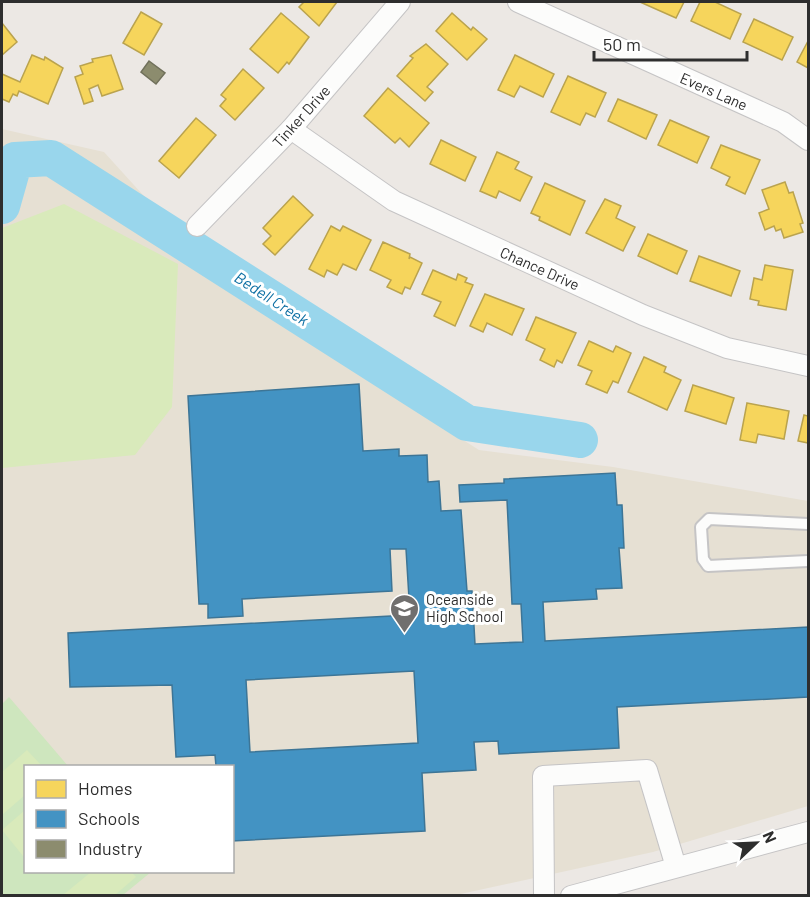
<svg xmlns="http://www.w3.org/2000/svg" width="810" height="897" viewBox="0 0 810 897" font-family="Barlow,sans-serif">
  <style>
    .education { fill: #e6e0d3; fill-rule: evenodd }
    .green { fill: #cee6be }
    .pitch { fill: #d9eabb }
    .homes { fill: #f6d55c; stroke: #baa34e; stroke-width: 1.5 }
    .schools { fill: #4393c3; stroke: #3d7596; stroke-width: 1.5; fill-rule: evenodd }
    .industry { fill: #8c8c6e; stroke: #70705b; stroke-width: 1.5 }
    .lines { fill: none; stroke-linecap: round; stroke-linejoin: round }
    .river { stroke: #99d6ec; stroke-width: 36 }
    .service-casing { stroke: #c5c4c5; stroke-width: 14 }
    .minor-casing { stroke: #c5c4c5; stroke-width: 22 }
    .service { stroke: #fcfcfb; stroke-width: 10 }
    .minor { stroke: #fcfcfb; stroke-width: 20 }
    .labels { text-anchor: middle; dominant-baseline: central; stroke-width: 6; stroke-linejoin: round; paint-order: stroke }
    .street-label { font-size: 15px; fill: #2e2e2e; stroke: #fff }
    .poi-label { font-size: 15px; fill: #2e2e2e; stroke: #fff; text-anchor: start }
    .water-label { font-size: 16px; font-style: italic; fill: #0d6fa3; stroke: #fff }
  </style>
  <rect width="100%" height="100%" fill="#ece8e4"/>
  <path class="education" d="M2,129L104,152L182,238L313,345L479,450L613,467L808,501V806L653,852L456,895L2,896ZM26,766H232V872H26Z"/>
  <polygon class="green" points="9,697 68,766 26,766 26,872 151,872 123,895 2,895 2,704"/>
  <g class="pitch">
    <polygon points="64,204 178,264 172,407 135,455 2,468 2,228"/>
    <polygon points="27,750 42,766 26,766 25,795 2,815 2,772"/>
    <polygon points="25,810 25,854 23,856 2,830"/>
    <polygon points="91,872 131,872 136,877 115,895 63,895"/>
  </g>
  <g class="homes">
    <polygon points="304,2 337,2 319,26 299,7"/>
    <polygon points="640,2 684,2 676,18"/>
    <polygon points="700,2 715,2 741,14 730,39 691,21"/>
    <polygon points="141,12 162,24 144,55 123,43"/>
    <polygon points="281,13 309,37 289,64 287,62 278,73 250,49"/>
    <polygon points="452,13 471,30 473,27 487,39 467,60 436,31"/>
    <polygon points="754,19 793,37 782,60 743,42"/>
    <polygon points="2,23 17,42 2,55"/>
    <polygon points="808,41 808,68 797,62"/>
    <polygon points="426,44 448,64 427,87 433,92 425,101 397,76 413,58 410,56"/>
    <polygon points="32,55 44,60 45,57 63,68 48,104 19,91 17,96 13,94 9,102 2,99 2,74 20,82"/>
    <polygon points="111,55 123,89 102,96 98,85 89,89 93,101 84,104 75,77 83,74 80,66 93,62 92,59"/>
    <polygon points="515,55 554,74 543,97 520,86 514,97 498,90"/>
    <polygon points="243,69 264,88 235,120 220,106 226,99 221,95"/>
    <polygon points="568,76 606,93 595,117 586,113 580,125 551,112"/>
    <polygon points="388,88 429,123 409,147 400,138 395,143 364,116"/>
    <polygon points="618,99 657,115 646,139 608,121"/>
    <polygon points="196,118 216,135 179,178 159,161"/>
    <polygon points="670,120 709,137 697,163 658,145"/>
    <polygon points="441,140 476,157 465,181 430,164"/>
    <polygon points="721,145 760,160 745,194 726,185 730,177 711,168"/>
    <polygon points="497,152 519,162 515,169 532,177 520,201 499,191 496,198 480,191"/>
    <polygon points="785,182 789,193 793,192 803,223 800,224 803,232 784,238 781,229 776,231 774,226 765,230 759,213 769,209 762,190"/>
    <polygon points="545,183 585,201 570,235 539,220 540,217 531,213"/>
    <polygon points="293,196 313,215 275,255 263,244 271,236 263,228"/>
    <polygon points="605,199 621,206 616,218 635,227 623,251 586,233"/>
    <polygon points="331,226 340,231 343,226 371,240 356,270 343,264 337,275 327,270 324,277 309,269"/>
    <polygon points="648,234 687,251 677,274 638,256"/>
    <polygon points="383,242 410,254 409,259 410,257 422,263 410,289 405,287 402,294 387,287 391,280 370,270"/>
    <polygon points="699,256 740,271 731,296 690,281"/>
    <polygon points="765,265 793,270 786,310 758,305 759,301 750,299 754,278 762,280"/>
    <polygon points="433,270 456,280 458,274 467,278 465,282 473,285 455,326 434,316 441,302 422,294"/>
    <polygon points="485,294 524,309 512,335 487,323 483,332 470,326"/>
    <polygon points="536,317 576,333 562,363 557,360 554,367 540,360 545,349 526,340"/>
    <polygon points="589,341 613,352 616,346 631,353 618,383 613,381 607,393 586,384 592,371 578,365"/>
    <polygon points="644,357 666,367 664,372 681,380 667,410 628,392"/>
    <polygon points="693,385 734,398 726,424 685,411"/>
    <polygon points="747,403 789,411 784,439 758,434 756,443 740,440"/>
    <polygon points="804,415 808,416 808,443 798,441"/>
  </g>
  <path class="schools" d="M359,384L363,451L399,449V456L427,455L428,482L439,481L441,511L461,510L467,591H472L475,644L523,642L521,604H512L507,500L460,502L459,485L504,483V479L615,473L617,505H622L624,548H619L622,588L596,589L597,599L543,602L545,641L808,627V697L617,707L619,748L499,754L498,741L474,742L476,770L422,773L425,831L232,841V766H210H216L215,755L176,757L172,685L70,687L68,633L410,615L406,549H390L392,591L242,599L243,616L208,618V604H199L188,396ZM414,671L418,743L250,752L246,680Z"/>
  <polygon class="industry" points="149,61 165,73 156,84 141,72"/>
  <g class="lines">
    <polyline class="river" points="2,206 15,160 51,158 467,423 580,440"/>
    <defs>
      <polyline id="service" points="808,524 709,519 701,527 703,559 708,566 808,561"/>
      <g id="minor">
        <polyline points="518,2 783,122 808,140"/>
        <polyline points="291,129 394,201 643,315 727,348 808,366"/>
        <polyline points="197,226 291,129 400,2"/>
        <polyline points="544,896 543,776 647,770 676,867"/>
        <polyline points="571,896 808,832"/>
      </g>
    </defs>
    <use href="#service" class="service-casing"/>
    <use href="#minor" class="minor-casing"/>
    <use href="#service" class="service"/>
    <use href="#minor" class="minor"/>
  </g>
  <defs>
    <symbol id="school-pin" viewBox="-11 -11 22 30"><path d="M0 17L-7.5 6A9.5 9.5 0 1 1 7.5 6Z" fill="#706f6e" stroke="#fff"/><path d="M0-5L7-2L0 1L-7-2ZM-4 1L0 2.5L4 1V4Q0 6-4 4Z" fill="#fff"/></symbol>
  </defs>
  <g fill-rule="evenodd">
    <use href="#school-pin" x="388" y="592" width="33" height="45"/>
  </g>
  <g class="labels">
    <g class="street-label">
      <text transform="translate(714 91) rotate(24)">Evers Lane</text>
      <text transform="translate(301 116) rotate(-48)">Tinker Drive</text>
      <text transform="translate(540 268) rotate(24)">Chance Drive</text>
    </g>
    <g class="poi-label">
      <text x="426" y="599">Oceanside<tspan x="426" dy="17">High School</tspan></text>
    </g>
    <g class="water-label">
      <text transform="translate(272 298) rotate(33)">Bedell Creek</text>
    </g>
  </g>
  <rect width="810" height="897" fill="none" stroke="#2e2e2e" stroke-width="6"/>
  <rect x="24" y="765" width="210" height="108" fill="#ffffff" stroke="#ababab" stroke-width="1.5"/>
  <rect x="36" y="780" width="30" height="18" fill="#f6d55c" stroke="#ababab" stroke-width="1.5"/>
  <text x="78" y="795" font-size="18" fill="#2e2e2e">Homes</text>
  <rect x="36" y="810" width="30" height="18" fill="#4393c3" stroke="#ababab" stroke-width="1.5"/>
  <text x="78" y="825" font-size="18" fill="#2e2e2e">Schools</text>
  <rect x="36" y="840" width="30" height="18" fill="#8c8c6e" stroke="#ababab" stroke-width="1.5"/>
  <text x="78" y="855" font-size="18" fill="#2e2e2e">Industry</text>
  <g transform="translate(756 843) rotate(67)" stroke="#ffffff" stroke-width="4.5" paint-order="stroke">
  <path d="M0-4.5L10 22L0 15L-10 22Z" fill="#2e2e2e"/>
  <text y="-9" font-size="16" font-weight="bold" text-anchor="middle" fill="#2e2e2e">N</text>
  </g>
  <path d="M594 51v9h153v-9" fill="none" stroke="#2e2e2e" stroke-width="3"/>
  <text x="603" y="51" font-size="18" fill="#2e2e2e" stroke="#ffffff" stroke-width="4.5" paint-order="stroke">50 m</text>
</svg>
